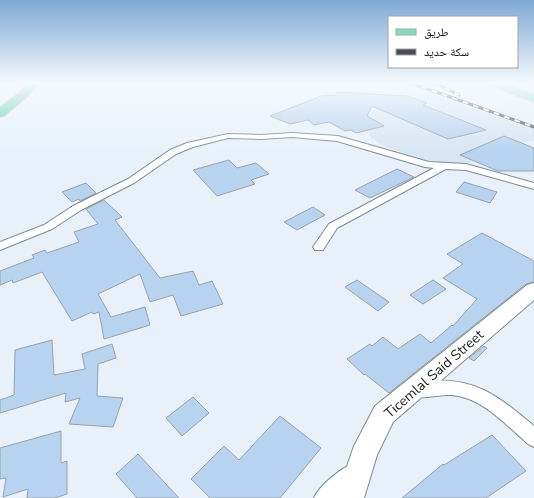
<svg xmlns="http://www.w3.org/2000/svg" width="534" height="498" viewBox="0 0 534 498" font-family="'Nunito Sans','Noto Naskh Arabic',sans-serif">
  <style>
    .built { fill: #d7e5f4 }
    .building { fill: #b7d3f0; stroke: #9aa2aa }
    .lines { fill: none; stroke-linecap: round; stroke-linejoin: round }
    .minor-casing { stroke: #818991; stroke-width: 2 }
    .secondary-casing { stroke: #818991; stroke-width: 2 }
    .primary-casing { stroke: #cccdcd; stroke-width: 2 }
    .trunk-casing { stroke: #cccdcd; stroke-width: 2 }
    .minor { fill: #fff; fill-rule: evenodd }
    .secondary { fill: #fff; fill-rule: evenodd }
    .primary { fill: #85dcbe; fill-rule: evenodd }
    .trunk { fill: #5cd0a8; fill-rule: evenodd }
    .rail-casing { stroke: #494e52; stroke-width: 3 }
    .rail { stroke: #fff; stroke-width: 2; stroke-dasharray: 5.5; stroke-linecap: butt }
    .labels { text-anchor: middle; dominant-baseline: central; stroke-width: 3; stroke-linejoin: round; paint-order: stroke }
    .near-street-label { font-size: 14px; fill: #171a1d; stroke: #fff }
  </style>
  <rect width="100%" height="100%" fill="#e8f1fa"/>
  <polygon class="built" points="432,94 534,129 534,141 528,141 462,165 433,162 385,147 371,138 362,113"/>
  <g class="building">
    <polygon points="337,92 408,96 427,103 423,105 486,130 448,139 372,106 367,116 384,126 356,133 351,130 345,131 329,122 314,125 308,120 290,124 270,116 321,96 336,95"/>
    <polygon points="504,136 534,148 534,171 498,171 460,155"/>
    <polygon points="229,160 237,168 256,163 269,174 251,180 255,184 217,196 193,170"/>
    <polygon points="397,169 414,177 370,198 355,190"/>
    <polygon points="464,182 497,192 490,203 456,192"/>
    <polygon points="86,183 96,193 80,201 79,199 72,202 62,192"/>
    <polygon points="104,200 122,217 115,220 160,278 193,271 199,285 212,281 223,304 181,316 173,295 150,302 140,274 98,294 111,317 145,307 150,325 104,339 99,312 93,314 92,312 72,321 42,272 13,283 12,280 0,285 0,271 34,258 32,255 45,250 47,253 79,242 74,232 98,224 86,209"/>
    <polygon points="313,207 325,215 297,230 284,222"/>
    <polygon points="482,233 534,261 534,282 526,284 389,393 365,374 364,375 347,359 370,344 372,346 383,337 398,349 420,334 431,343 452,325 453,326 477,299 443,278 463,264 447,254"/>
    <polygon points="357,280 389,302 378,311 345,287"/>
    <polygon points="433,280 446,289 423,304 410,295"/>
    <polygon points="52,340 54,375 85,369 82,354 112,344 116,358 98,364 97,396 123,398 113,427 69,424 80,398 65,402 66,393 0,413 0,400 14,395 15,350"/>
    <polygon points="484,346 487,348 474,361 469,358"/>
    <polygon points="193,397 209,413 182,436 166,418"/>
    <polygon points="280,416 321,448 280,498 210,498 191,479 224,446 239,460"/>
    <polygon points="61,431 61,463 67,461 67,494 55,498 27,498 28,489 3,497 6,478 0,479 0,448"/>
    <polygon points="492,435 526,471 486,498 402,498 443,464 444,465"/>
    <polygon points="138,454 179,498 137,498 116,474"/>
  </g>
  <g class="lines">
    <defs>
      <g id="minor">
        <polygon points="292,133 338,136 429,162 466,164 534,183 534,189 466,170 446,169 337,228 323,250 315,250 313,247 329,224 434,168 425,167 337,141 292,137 261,139 228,138 193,147 176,154 134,183 81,210 52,229 0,250 0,242 44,225 73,206 128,179 170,150 187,143 228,134 261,135"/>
        <path d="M429,381C477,377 500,398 534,426V447L528,444C506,425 482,397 451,395C438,394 422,400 411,396L409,391L411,386Z"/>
        <path d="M352,464L359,467L362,474L359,481L339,498H314C319,486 340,469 352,464Z"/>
      </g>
      <polygon id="secondary" points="534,283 534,300 393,422 377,455 364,498 336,498 354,446 375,406 527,285"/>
      <polygon id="primary" points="488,83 503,83 534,95 534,102 489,85"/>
      <polygon id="trunk" points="28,83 39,83 27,97 4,116 0,117 0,107 19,93"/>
    </defs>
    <use href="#minor" class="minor-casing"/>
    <use href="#secondary" class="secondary-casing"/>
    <use href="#primary" class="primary-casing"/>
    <use href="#trunk" class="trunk-casing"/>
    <use href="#minor" class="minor"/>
    <use href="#secondary" class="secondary"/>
    <use href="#primary" class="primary"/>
    <use href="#trunk" class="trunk"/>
    <defs>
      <g id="rail">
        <polyline points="411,83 534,127"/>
        <polyline points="435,83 459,95"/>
      </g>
    </defs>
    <use href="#rail" class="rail-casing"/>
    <use href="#rail" class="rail"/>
  </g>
  <linearGradient id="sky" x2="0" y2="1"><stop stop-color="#7ea9d3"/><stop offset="0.54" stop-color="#f5f9fd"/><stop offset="1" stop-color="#f5f9fd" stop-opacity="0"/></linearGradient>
  <rect width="534" height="153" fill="url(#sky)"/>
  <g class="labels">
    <g class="near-street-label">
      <text transform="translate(434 374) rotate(-41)">Ticemlal Said Street</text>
    </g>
  </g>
  <rect x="388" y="16" width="130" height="52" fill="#ffffff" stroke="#a2a3a5"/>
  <rect x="396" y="29" width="20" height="6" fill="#85dcbe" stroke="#a2a3a5"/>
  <text x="424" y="36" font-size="12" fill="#171a1d">طريق</text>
  <rect x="396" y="49" width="20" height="6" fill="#494e52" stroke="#a2a3a5"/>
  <text x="424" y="56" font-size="12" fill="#171a1d">سكة حديد</text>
</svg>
